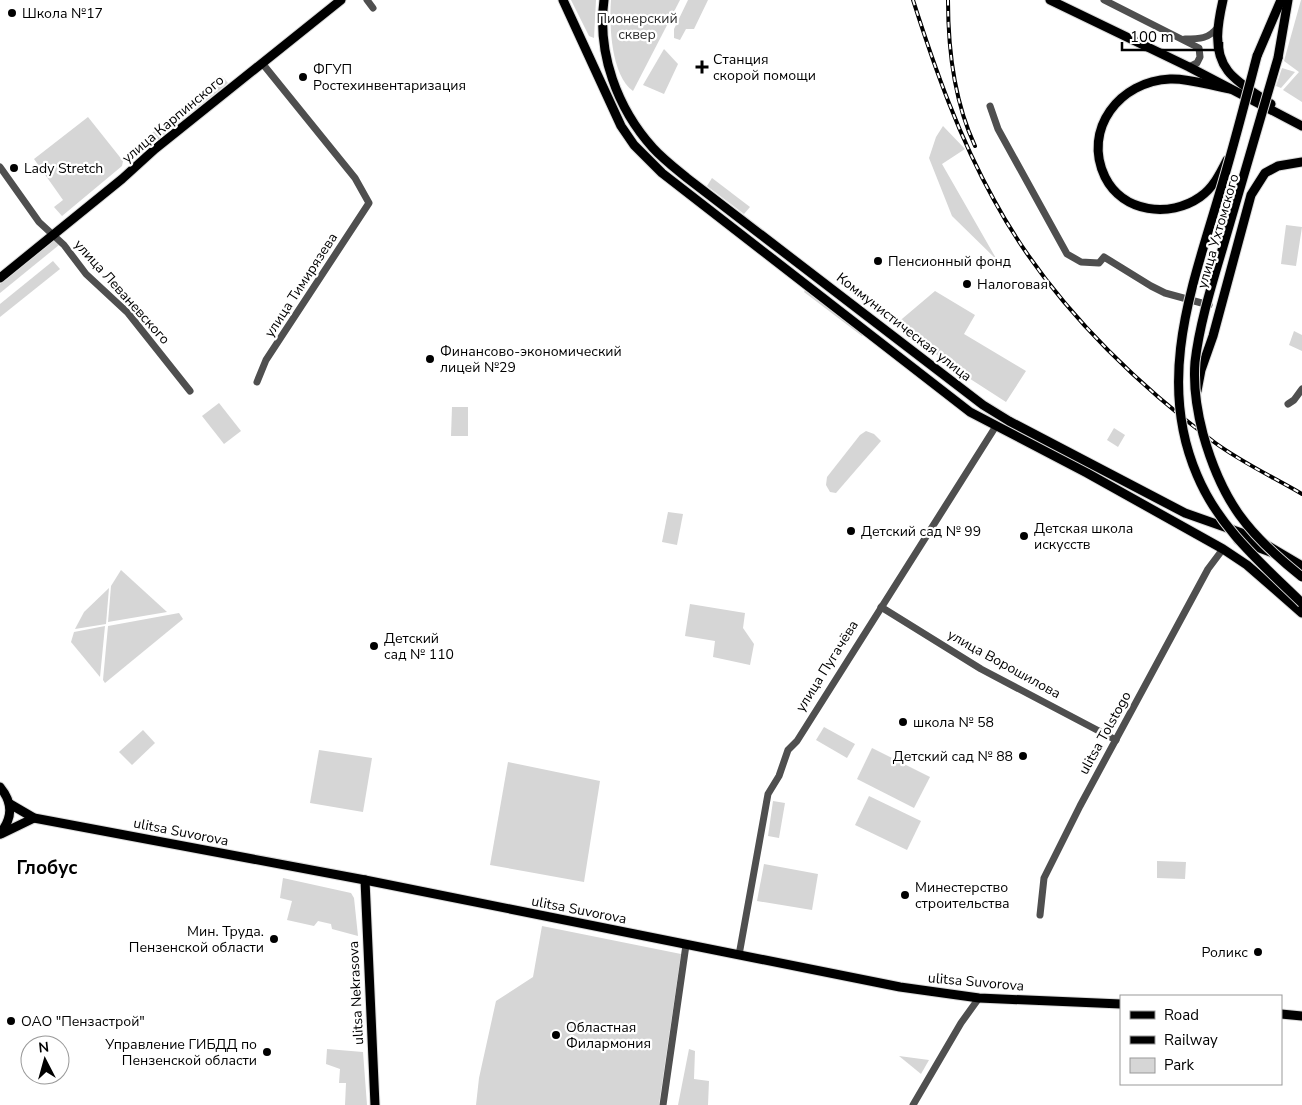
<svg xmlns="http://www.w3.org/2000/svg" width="1302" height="1105" viewBox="0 0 1302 1105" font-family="'Nunito Sans',sans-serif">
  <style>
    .green { fill: #d6d6d6 }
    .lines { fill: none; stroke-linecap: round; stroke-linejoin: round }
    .major-casing { stroke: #dbdbdb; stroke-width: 11 }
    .minor { stroke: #4f4f4f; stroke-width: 7 }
    .major { stroke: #000; stroke-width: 9 }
    .rail-casing { stroke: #000; stroke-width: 4 }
    .rail { stroke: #fff; stroke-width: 2; stroke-dasharray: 5.5; stroke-linecap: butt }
    .major-bridge-casing { stroke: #dbdbdb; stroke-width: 11; stroke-linecap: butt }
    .major-bridge { stroke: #000; stroke-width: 9 }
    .poi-dot { fill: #000; stroke: #fff; stroke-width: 2 }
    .labels { text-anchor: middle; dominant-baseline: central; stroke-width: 4.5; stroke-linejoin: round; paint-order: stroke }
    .poi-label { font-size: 14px; fill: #000; stroke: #fff; text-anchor: start }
    .park-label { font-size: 14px; fill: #2d2d2d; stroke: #fff }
    .street-label { font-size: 14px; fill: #000; stroke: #fff }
    .district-label { font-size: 19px; font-weight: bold; fill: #000; stroke: #fff }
  </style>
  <rect width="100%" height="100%" fill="#fff"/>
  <g class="green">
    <polygon points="571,0 596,0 594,38 589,36"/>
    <path d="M611,0H680L633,91C611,76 609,24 611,0Z"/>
    <polygon points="688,0 708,0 694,29 686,29 680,40 674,38 674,29"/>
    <polygon points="1301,0 1302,0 1302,102 1283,90 1299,72 1284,61"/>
    <polygon points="664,49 678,64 664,94 643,85"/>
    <polygon points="1282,68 1295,72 1281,88 1276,86"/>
    <polygon points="222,76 228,83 155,142 147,137"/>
    <polygon points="88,117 123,161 122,166 62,216 54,207 63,200 34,159"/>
    <polygon points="943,126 965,149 942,164 997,260 952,216 929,158 936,137"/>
    <polygon points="712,178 750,207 744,214 707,186"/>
    <polygon points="1286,225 1302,227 1296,266 1281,264"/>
    <polygon points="54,240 59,245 0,293 0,284"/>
    <polygon points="53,261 60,269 0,317 0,304"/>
    <polygon points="809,284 866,330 862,336 804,292"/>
    <polygon points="935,291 975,315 964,334 1026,371 1006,402 961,373 896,324"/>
    <polygon points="1294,331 1302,335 1302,351 1289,345"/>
    <polygon points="219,403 241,431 224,444 202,416"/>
    <polygon points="452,407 468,407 468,436 451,436"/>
    <polygon points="1114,428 1125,435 1118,447 1107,440"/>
    <polygon points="866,431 874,434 881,441 836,493 830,492 826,485 827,477 860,435"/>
    <polygon points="668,512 683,514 677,545 662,542"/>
    <polygon points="121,570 167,612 108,622 111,586"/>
    <polygon points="109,588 106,624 75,629 84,612"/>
    <polygon points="690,604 745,613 743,628 754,644 750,665 713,657 715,641 685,636"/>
    <polygon points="179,613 183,619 105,683 103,680 108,626"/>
    <polygon points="105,626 100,677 71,642 74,632"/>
    <polygon points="824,727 855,744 847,758 816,740"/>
    <polygon points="143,730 155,743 132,765 119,752"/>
    <polygon points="872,748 930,777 914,808 857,779"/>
    <polygon points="319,750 372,758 363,812 310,803"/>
    <polygon points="508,762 600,781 584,882 490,865"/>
    <polygon points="869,796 921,821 907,850 855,825"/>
    <polygon points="773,801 785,803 779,838 768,836"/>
    <polygon points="1157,861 1186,862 1185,879 1157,878"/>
    <polygon points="764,864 818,874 812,910 757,901"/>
    <polygon points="283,878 351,893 354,898 358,936 332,929 331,924 318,921 314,926 287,920 292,901 280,898"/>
    <polygon points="542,926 681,954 659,1105 476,1105 479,1078 496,1001 533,977"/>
    <polygon points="327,1049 363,1052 367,1105 345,1105 346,1083 339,1083 340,1069 326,1064"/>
    <polygon points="689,1049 695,1051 694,1079 709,1081 708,1105 678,1105"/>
    <polygon points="899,1056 929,1060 921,1074"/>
  </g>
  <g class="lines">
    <defs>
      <g id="major">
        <polyline points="563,0 621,126 634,145 662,173 970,412 1087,473 1223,549 1247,565 1302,613"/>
        <path d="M604,0C597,53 617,108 653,148C663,159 676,169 687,178L983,405L1009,421L1185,513L1253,537L1302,566"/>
        <polyline points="1050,0 1189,67 1302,126"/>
        <path d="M1223,0C1218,22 1212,51 1228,71C1238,84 1258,95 1271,104"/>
        <polyline points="1257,56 1281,0"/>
        <polyline points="1278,58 1288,0"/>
        <path d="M1227,160C1220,174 1213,188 1200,197C1170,218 1123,213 1105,177C1082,129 1120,81 1170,79C1189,78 1211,86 1230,89"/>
        <polyline points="0,278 122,179 155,149 341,0"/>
        <polyline points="1197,391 1201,370 1213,336 1251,195 1265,173 1278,166 1302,162"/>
        <polyline points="1238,540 1273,553"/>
        <path d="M0,787C13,803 13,817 0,834"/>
        <polyline points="10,804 34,818 365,880 900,987 979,998 1121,1004"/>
        <polyline points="1,834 34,818"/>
        <polyline points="365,880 375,1105"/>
        <polyline points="1281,1014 1302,1016"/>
      </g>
    </defs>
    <use href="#major" class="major-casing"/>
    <g class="minor">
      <polyline points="367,0 373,8"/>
      <polyline points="1104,0 1199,48 1200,57 1197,63 1189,67"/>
      <path d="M1185,39C1199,39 1209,39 1218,27"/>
      <polyline points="990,106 998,129 1067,254 1081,262 1099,263 1104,257 1151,286 1165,293 1209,305"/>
      <polyline points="0,167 39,222 64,245 86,274 128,313 190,391"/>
      <polyline points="257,382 266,360 369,203 355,178 262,63"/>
      <polyline points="1288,404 1294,400 1302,389"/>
      <polyline points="881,607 981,669 1116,740"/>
      <polyline points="1040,915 1044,878 1080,806 1208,569 1223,549"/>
      <polyline points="739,955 768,794 779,776 788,750 797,741 996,426"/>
      <polyline points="663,1105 686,945"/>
      <polyline points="913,1105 961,1023 979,998"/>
    </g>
    <use href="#major" class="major"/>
    <defs>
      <g id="rail">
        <path d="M913,0C935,69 959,137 994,200C1046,296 1128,377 1214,442C1241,462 1273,477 1302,494"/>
        <path d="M948,0C948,49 954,101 975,146"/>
      </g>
    </defs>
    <use href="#rail" class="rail-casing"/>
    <use href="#rail" class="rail"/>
    <defs>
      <g id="major-bridge">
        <path d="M1257,56C1245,102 1233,149 1219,195C1192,287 1156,380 1197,475C1219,528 1262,564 1302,603"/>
        <path d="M1278,58C1261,116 1244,175 1227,233C1215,275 1200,319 1195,362C1193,386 1197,411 1203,434C1222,502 1248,534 1302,577"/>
      </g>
    </defs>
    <use href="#major-bridge" class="major-bridge-casing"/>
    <use href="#major-bridge" class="major-bridge"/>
  </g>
  <g class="poi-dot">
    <circle cx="12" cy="13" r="5"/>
    <path d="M699.5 59.5h5v5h5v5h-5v5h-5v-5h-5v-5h5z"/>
    <circle cx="303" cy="77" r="5"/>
    <circle cx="14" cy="168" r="5"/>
    <circle cx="878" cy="261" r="5"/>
    <circle cx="967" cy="284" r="5"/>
    <circle cx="430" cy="359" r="5"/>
    <circle cx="851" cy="531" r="5"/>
    <circle cx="1024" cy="536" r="5"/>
    <circle cx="374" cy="646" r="5"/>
    <circle cx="903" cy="722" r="5"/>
    <circle cx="1023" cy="756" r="5"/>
    <circle cx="905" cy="895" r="5"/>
    <circle cx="274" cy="939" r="5"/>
    <circle cx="1258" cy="952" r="5"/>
    <circle cx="11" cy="1021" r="5"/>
    <circle cx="556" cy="1035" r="5"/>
    <circle cx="267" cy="1052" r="5"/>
  </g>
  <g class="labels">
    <g class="poi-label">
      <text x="22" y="13">Школа №17</text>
      <text x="713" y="59">Станция<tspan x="713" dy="16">скорой помощи</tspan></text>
      <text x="313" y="69">ФГУП<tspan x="313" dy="16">Ростехинвентаризация</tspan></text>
      <text x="24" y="168">Lady Stretch</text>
      <text x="888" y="261">Пенсионный фонд</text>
      <text x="977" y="284">Налоговая</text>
      <text x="440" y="351">Финансово-экономический<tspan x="440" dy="16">лицей №29</tspan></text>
      <text x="1034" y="528">Детская школа<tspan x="1034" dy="16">искусств</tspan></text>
      <text x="861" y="531">Детский сад № 99</text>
      <text x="384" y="638">Детский<tspan x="384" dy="16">сад № 110</tspan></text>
      <text x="913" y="722">школа № 58</text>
      <text x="1013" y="756" text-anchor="end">Детский сад № 88</text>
      <text x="915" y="887">Минестерство<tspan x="915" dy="16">строительства</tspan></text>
      <text x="264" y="931" text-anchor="end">Мин. Труда.<tspan x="264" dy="16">Пензенской области</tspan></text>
      <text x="1248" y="952" text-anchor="end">Роликс</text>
      <text x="21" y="1021">ОАО "Пензастрой"</text>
      <text x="566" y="1027">Областная<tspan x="566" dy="16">Филармония</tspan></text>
      <text x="257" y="1044" text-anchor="end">Управление ГИБДД по<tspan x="257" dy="16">Пензенской области</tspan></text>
    </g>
    <g class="park-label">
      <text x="637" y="18">Пионерский<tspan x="637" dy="16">сквер</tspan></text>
    </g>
    <g class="street-label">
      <text transform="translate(173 119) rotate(-40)">улица Карпинского</text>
      <text transform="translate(1218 231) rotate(-74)">улица Ухтомского</text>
      <text transform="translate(301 285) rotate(-57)">улица Тимирязева</text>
      <text transform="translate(122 292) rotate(48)">улица Леваневского</text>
      <text transform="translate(904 327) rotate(38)">Коммунистическая улица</text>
      <text transform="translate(1004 664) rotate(29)">улица Ворошилова</text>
      <text transform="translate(827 666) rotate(-58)">улица Пугачёва</text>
      <text transform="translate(1105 733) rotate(-61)">ulitsa Tolstogo</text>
      <text transform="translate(181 832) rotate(11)">ulitsa Suvorova</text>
      <text transform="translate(579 910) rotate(11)">ulitsa Suvorova</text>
      <text transform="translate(976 982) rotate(5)">ulitsa Suvorova</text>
      <text transform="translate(356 993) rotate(-93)">ulitsa Nekrasova</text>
    </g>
    <g class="district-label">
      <text x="47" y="868">Глобус</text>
    </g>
  </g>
  <rect x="1120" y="995" width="162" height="90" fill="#ffffff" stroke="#999999"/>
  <rect x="1130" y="1011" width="25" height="8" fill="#000000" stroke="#999999"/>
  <text x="1164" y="1020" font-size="15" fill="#000000">Road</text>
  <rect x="1130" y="1036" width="25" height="8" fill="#000000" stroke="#999999"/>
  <text x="1164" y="1045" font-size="15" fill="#000000">Railway</text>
  <rect x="1130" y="1058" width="25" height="15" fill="#d6d6d6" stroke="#999999"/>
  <text x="1164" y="1070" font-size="15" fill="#000000">Park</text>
  <g transform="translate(45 1060) rotate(354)"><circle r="24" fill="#ffffff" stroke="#999999"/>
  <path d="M0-4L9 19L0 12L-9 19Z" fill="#000000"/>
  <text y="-8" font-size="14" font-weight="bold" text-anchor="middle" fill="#000000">N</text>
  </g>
  <path d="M1122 42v8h100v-8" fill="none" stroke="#000000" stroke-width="2.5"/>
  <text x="1130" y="42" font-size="15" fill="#000000" stroke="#ffffff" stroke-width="4" paint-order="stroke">100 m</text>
</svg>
